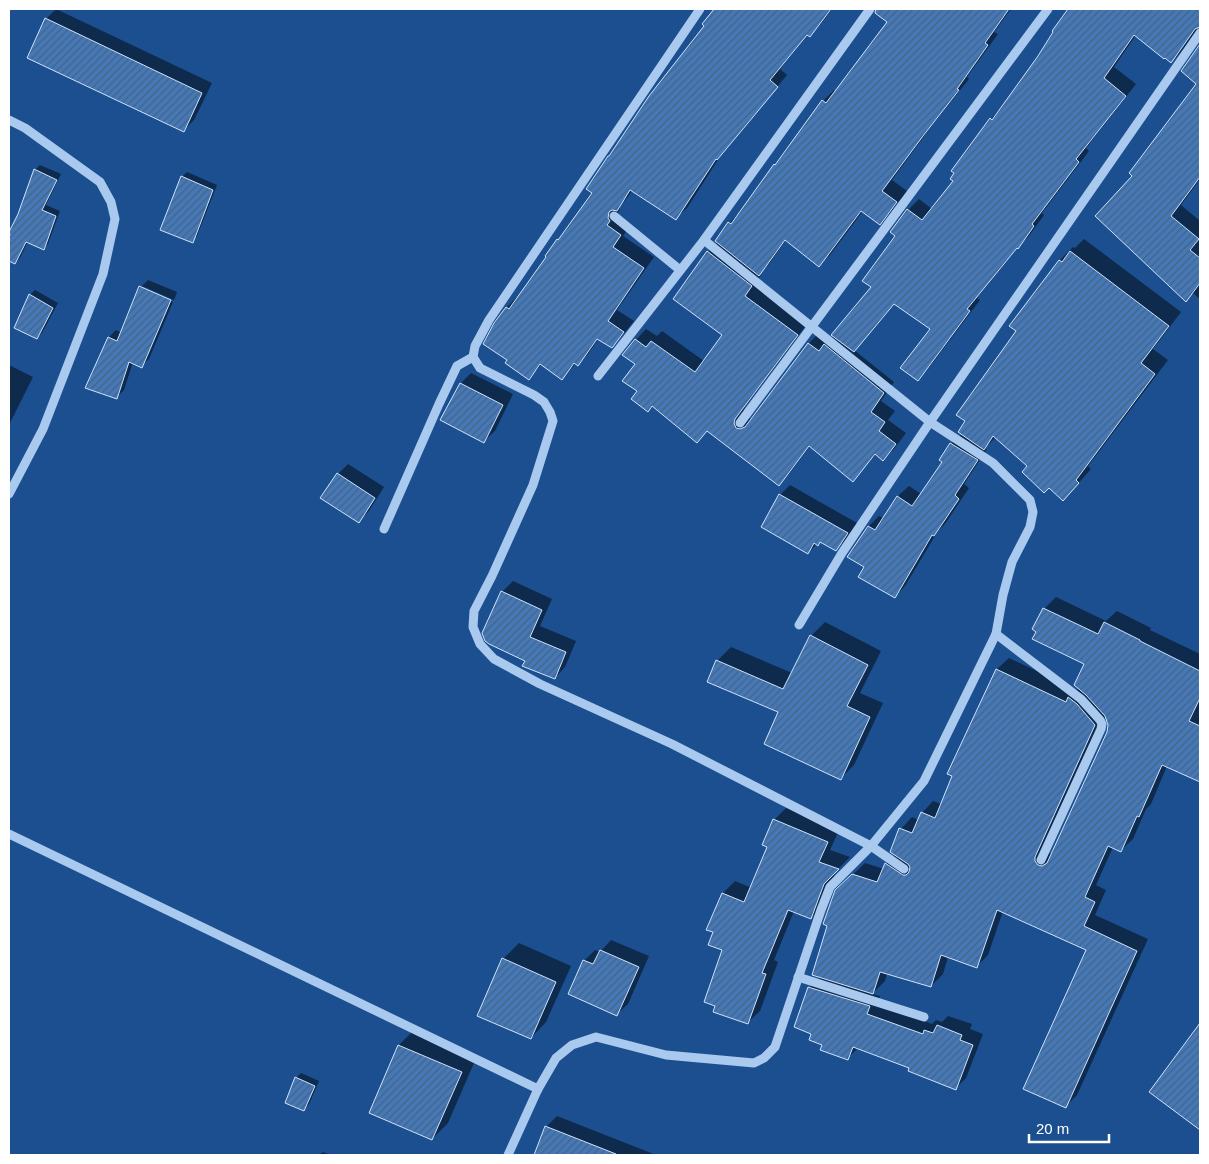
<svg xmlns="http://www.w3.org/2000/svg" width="1209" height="1164" viewBox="0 0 1209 1164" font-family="Helvetica,sans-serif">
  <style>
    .shadow { fill: #0007; fill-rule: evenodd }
    .building { fill: url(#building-hatch); stroke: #cfe3fa }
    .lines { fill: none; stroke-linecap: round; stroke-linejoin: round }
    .minor { stroke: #a9c9ee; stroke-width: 9 }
  </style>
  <defs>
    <pattern id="building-hatch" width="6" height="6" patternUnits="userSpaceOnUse" patternTransform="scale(1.25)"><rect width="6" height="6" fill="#4478b7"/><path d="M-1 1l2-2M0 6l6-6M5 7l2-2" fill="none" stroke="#486282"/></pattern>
  </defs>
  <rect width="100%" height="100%" fill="#1b4f8f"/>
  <g class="shadow">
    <polygon points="56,9 212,83 194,120 183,131 46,19"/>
    <polygon points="716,9 832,9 820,25 810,35 808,34 780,69 787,75 723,152 687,208 676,218 633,190 627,198 618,207 620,209 617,214 631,224 623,236 654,257 617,310 634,321 622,336 612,347 599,338 588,354 578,365 576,363 562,378 542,364 529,378 509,360 507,307 517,297 519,298 593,192 706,26 704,24"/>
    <polygon points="892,9 1011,9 994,32 998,34 967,77 969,79 933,124 892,180 907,191 890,213 880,223 863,211 830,255 819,265 786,240 769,264 759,274 761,275 754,285 807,324 745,407 744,411 746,417 751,419 808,344 819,333 829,341 873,287 908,210 919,199 932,209 955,180 991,119 1001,108 1039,56 1054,31 1070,9 1200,9 1200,25 1182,51 1171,62 1136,35 1114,67 1136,84 1086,148 1089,151 1042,213 1044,215 1029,236 1018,247 977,298 980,300 928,369 917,379 931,328 895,303 864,340 854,350 894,382 881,401 895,411 888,420 906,433 894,449 883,459 876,454 863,469 853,480 810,446 789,474 779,484 708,430 697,441 653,405 648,410 638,390 636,340 646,329 657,336 662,331 704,361 723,335 674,299 708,252 718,242 729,223 740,212 823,101 834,90 836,92 889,22 885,19"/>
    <polygon points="1200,46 1200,179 1181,205 1200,221 1200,299 1193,293 1186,300 1134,176 1198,83 1183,71"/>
    <polygon points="40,165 61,174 46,205 60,211 48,244 43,249 28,241 20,258 15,263 9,260 9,234 19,215 35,170"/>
    <polygon points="187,172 217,185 197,236 192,241 182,177"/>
    <polygon points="1084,239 1181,312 1153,349 1168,360 1088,466 1091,469 1076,486 1029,466 996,437 985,448 987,449 964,484 969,488 945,524 938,531 905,586 895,597 866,566 849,557 869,526 879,516 884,518 898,496 909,486 921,494 944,461 941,459 951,444 962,434 1018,331 1011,325 1060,260 1073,247 1075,248"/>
    <polygon points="148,280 177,292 174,300 142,286 142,289 173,302 149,359 141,366 133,362 124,390 117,397 87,387 109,337 116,330 122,333 141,287"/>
    <polygon points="35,290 58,303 42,333 37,338 30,295"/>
    <polygon points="9,365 33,377 9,425"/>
    <polygon points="471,373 513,394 495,431 484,441 461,383"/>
    <polygon points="348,464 384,487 369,511 359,521 338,474"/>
    <polygon points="790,485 857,523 846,539 836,549 820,541 808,553 780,495"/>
    <polygon points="513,581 552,599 540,626 576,641 565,667 555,678 502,592"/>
    <path d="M1056,597L1106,621L1117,611L1151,628L1150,630L1200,654V781L1167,766L1151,804L1146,809L1133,839L1121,850L1113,847L1096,885L1106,890L1095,915L1148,939L1077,1095L1065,1107L1087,949L1003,911L988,955L977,966L948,957L943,974L931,986L887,973L885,981L872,994L880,996L877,1004L932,1024L936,1020L942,1022L948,1016L972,1024L970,1029L983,1034L966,1078L956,1088L911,1068L858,1048L847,1059L813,1033L809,988L821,976L828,925L836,891L865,863L884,869L886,864L896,854L901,829L912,817L919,820L922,813L933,801L941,804L953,776L949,774L997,669L1009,658L1077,690L1079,688L1085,664L1044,609ZM1106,715L1109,724L1108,732L1052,854H1050L1046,849L1047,845Z"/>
    <polygon points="825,622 881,651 860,693 883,703 854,765 841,778 780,712 717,661 731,647 792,673 811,636"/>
    <polygon points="786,808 839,830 830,850 850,857 836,871 823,905 811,918 794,911 774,960 778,962 760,1011 747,1023 724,950 715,932 708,929 723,893 735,881 752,888 769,846 774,820"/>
    <polygon points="611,940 649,956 628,1004 617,1014 584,961 595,950 600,952"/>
    <polygon points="519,943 571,966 546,1022 531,1038 503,959"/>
    <polygon points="1200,1025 1200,1129 1151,1092"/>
    <polygon points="415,1029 477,1056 448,1123 432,1139 370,1112 399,1045"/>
    <polygon points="301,1073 319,1081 309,1104 304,1109 296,1078"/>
    <polygon points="557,1116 656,1155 535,1155 546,1127"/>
    <polygon points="323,1152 331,1155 319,1155"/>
  </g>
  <g class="building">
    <polygon points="714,9 831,9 810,37 807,35 770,80 778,87 717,160 716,159 676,220 630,190 617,211 612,210 609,212 608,218 610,221 607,225 621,235 613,247 644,268 608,321 624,332 612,348 597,339 578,366 574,363 562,380 540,364 529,380 505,363 507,360 483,344 494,323 506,307 509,309 546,257 545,256 557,239 558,240 592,193 586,189 608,156 609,156 649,96 704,26 702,24"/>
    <polygon points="876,9 1009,9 985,43 988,45 957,89 959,90 923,136 882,191 897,202 880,225 861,211 819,267 785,240 759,276 715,241 728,222 731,224 774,164 775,165 822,100 826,103 887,22 875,13"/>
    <polygon points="1068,9 1200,9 1200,27 1195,29 1171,63 1165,58 1164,59 1134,35 1104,78 1126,96 1076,159 1079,162 1032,224 1034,226 1018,249 1017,248 967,309 970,311 918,381 900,368 930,329 894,304 854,352 831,335 871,287 862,281 895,236 890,232 907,209 922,220 953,181 950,179 954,173 951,171 990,118 992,120 1038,56 1053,32 1052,31"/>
    <polygon points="45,18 202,93 184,132 27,58"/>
    <polygon points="1200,44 1200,177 1171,216 1199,239 1190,250 1200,258 1200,283 1186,302 1095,216 1132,176 1129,173 1196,84 1181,71"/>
    <polygon points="34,169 57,180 42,210 56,216 44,250 26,242 15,264 9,261 9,239 10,234 9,234 9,232 18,214"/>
    <polygon points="181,176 213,190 193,243 160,230"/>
    <polygon points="707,251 752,286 745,296 798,335 735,419 734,423 736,428 740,429 745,427 808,343 819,351 824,344 884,393 871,412 885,422 879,431 896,444 883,461 875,454 853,482 809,446 779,486 707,431 697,443 652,406 648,412 631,399 637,391 622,381 635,364 622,355 635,339 646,347 651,341 695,372 722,335 673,299"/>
    <polygon points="1070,251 1169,326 1141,363 1155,374 1076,480 1079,483 1063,501 1049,488 1044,493 1022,472 1027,466 993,436 984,450 958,432 965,421 956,415 1016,331 1009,326 1059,260 1062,262"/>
    <polygon points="139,286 171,300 142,368 129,362 117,399 85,388 108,337 117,341"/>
    <polygon points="29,294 53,308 37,339 14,328"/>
    <polygon points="460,383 503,405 484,443 440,420"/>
    <polygon points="950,443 978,460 955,495 959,499 934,536 932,535 895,598 858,577 864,567 847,557 868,526 875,530 897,496 912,506 942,462 939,460"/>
    <polygon points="337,473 375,498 359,523 320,498"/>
    <polygon points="779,494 848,533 836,551 820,542 818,546 814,543 808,554 761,527"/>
    <polygon points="501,591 542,610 530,637 566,652 555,679 522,666 525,661 489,644 485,641 482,633"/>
    <polygon points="1043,608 1098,634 1104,622 1140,640 1140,641 1200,671 1200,698 1189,721 1200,726 1200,782 1162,765 1139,817 1137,816 1121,852 1108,846 1085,897 1095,902 1084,926 1137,951 1066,1108 1023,1089 1086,950 997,910 977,968 941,955 931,987 880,972 873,994 812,975 827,926 823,924 835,890 852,874 877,882 885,863 903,875 906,875 909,872 910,867 908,864 890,852 899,828 912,833 921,812 935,818 952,776 947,774 996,669 1066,702 1068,697 1077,704 1095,725 1035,857 1035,861 1038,865 1042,866 1047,863 1107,732 1108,725 1105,716 1086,695 1074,685 1084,664 1032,639 1036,632 1032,629"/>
    <polygon points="810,635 868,665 847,706 870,717 841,780 764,744 778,712 707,682 716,660 783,689"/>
    <polygon points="773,819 828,842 819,862 839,869 824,884 811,919 788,910 762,973 766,974 748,1024 713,1012 715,1006 704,1002 722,950 708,945 713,932 706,930 722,893 744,902 767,847 762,845"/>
    <polygon points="600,950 639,967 617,1016 568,994 583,960 593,964"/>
    <polygon points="502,958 556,982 531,1039 477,1016"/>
    <polygon points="808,987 870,1006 867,1014 923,1034 924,1030 933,1033 937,1025 962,1035 960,1040 973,1045 956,1090 908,1071 909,1068 853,1047 848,1060 820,1050 822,1045 809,1040 811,1034 794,1027"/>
    <polygon points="1200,1023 1200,1130 1149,1092"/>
    <polygon points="398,1045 462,1072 432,1140 369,1113"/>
    <polygon points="295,1077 315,1086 304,1111 285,1103"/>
    <polygon points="545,1126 616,1154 615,1155 534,1155"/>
  </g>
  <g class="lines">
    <g class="minor">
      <polyline points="700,9 489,320 475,346 473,357 480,368 534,395 544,402 550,412 553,421 533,485 492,576 474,611 473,627 480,644 494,659 540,684 672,744 871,846 904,869"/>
      <polyline points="9,120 25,128 100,182 111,202 115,219 103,274 43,429 9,494"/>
      <polyline points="614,216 680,270"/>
      <polyline points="598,376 704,240 870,9"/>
      <polyline points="740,423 1048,9"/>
      <polyline points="384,529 439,404 457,366 473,357"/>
      <polyline points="799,625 842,553 930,422 1200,33"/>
      <polyline points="996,634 1081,699 1100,720 1102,724 1101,729 1041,860"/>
      <polyline points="9,834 538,1089"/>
      <polyline points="798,977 924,1017"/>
      <polyline points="508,1155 538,1089 556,1058 572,1045 596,1037 666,1055 754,1063 764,1058 775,1047 821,910 830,887 871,846 924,781 996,634 1003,595 1012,562 1030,527 1033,512 1030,500 993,463 930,422 704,240"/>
    </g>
  </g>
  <rect width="1209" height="1164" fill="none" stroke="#ffffff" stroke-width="20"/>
  <path d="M1029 1134v8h80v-8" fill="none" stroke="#ffffff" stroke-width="2.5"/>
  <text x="1036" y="1134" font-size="15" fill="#ffffff" stroke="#1b4f8f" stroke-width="4" paint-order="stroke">20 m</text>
</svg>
